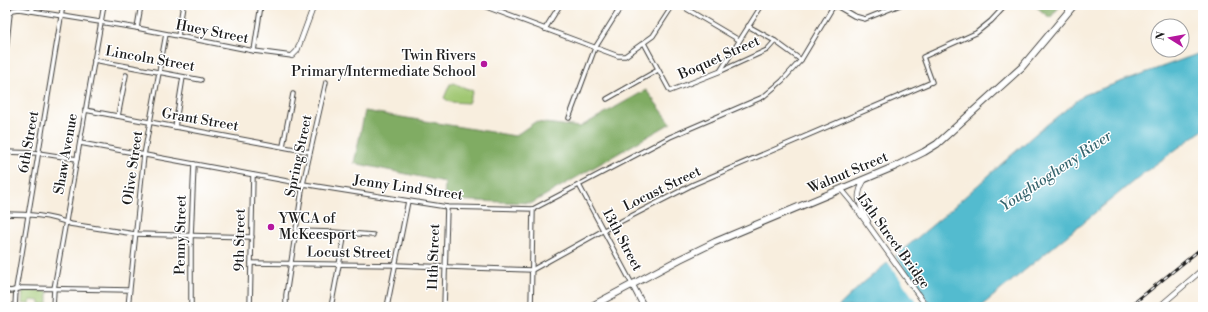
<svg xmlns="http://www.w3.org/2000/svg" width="1208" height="312" viewBox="0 0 1208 312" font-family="'Libre Bodoni',serif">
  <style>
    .green { fill: #a0c772; stroke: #5e7247 }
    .forest { fill: #80ac64; stroke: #4e6440 }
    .water { fill: #52bbcf; stroke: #376c76 }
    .pier { fill: #f8eede }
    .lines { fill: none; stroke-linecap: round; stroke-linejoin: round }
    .minor-casing { stroke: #3d3c39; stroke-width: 5.5 }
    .tertiary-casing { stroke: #3d3c39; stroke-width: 6 }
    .secondary-casing { stroke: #3d3c39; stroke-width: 7 }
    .primary-casing { stroke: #3d3c39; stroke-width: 8 }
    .minor { stroke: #fff; stroke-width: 3.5 }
    .tertiary { stroke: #fff; stroke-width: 4.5 }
    .secondary { stroke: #fff; stroke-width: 5 }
    .primary { stroke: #fff; stroke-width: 6 }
    .rail-casing { stroke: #1c1c1c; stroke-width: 3 }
    .rail { stroke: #fff; stroke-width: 1.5; stroke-dasharray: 4.5; stroke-linecap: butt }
    .poi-dot { fill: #b5179e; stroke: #fff; stroke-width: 1.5 }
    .labels { text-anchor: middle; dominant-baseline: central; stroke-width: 3; stroke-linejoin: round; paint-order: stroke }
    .street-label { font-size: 14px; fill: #1c1c1c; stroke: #fff }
    .poi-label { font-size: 14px; fill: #1c1c1c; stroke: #fff; text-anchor: end }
    .water-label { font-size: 15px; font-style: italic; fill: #34646d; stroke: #fff }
  </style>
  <rect width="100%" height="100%" fill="#fff"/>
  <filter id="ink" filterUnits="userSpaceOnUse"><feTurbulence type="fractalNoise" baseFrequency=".025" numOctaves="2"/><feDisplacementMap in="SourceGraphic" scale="8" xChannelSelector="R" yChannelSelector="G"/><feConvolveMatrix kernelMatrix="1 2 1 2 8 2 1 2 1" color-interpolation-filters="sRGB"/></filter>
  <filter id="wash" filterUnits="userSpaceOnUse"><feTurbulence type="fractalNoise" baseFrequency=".012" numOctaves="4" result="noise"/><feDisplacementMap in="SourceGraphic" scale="16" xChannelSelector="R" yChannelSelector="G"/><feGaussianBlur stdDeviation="0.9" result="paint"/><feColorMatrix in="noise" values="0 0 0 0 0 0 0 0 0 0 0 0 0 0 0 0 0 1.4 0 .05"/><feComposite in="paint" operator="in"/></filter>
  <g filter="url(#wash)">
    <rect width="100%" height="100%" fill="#f8eede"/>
    <g class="green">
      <polygon points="453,83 473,91 468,103 450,102 444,98 450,84 452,84"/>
      <polygon points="23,290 48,291 48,304 40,304 40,301 30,300 30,304 22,304"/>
    </g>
    <g class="forest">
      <polygon points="1034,5 1061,5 1050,18"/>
      <polygon points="646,90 671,123 532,203 444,200 445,182 354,163 365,111 515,136 535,122 580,127"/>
    </g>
    <polygon class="water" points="1203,52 1203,131 1200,132 1141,175 980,307 838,307 862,284 941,218 1034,135 1084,95"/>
    <polygon class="pier" points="894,254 931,307 920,307 887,261"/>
  </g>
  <g filter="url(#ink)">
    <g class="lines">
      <defs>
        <g id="minor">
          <polyline points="481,5 618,56 625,56 653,36 673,5"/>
          <polyline points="680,5 739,40"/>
          <polyline points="835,5 854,16 865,19 900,5"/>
          <polyline points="32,11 34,5"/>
          <polyline points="748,26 775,41 801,60"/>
          <polyline points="137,28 141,5"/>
          <polyline points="545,29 560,5"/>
          <polyline points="178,36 183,5"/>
          <polyline points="644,43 670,91 721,71 767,50 775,41"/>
          <polyline points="254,51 261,5"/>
          <polyline points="5,60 10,13 13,10 19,9 137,28 254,51 292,56"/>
          <polyline points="94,60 201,80"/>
          <polyline points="721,70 762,5"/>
          <polyline points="607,99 658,70"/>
          <polyline points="85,110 310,152"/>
          <polyline points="118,116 126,75"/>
          <polyline points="569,118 595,48 622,5"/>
          <polyline points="175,127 183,77"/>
          <polyline points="80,143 303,184 447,207 533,209 670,137 763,97 782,81 801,60 834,5"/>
          <polyline points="283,146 293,94"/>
          <polyline points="5,152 38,153 77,159"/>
          <polyline points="579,185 632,284"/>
          <path d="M5,214C27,214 50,215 70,224L135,234L252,237"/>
          <polyline points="296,231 333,232 373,235"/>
          <polyline points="251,263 395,265 532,270 604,230 694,184 932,82 923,57 976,33 991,21 1006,5"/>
          <polyline points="5,290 11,291 22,288 129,290"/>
          <polyline points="15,307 16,289 63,5"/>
          <polyline points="53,307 54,289 104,5"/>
          <polyline points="128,307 144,155 166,34"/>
          <polyline points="191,307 191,236 194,164"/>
          <polyline points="250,307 253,175"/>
          <polyline points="286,307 286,295 303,184 326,82"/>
          <polyline points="331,307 345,233"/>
          <polyline points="387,307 408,201"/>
          <polyline points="444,307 447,207"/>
          <polyline points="531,307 533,209"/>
        </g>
        <g id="tertiary">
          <polyline points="292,56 297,51 314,5"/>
          <path d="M865,179C854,197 859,204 868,221"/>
          <polyline points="841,189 851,201 927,307"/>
          <polyline points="1159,307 1203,269"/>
        </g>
        <polyline id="secondary" points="632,284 644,307"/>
        <polyline id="primary" points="590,307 680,259 715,242 896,166 924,152 937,144 1022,67 1074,5"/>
      </defs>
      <use href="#minor" class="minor-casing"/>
      <use href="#tertiary" class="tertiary-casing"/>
      <use href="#secondary" class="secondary-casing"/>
      <use href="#primary" class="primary-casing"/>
      <use href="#minor" class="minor"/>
      <use href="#tertiary" class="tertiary"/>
      <use href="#secondary" class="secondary"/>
      <use href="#primary" class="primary"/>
      <defs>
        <polyline id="rail" points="1129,307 1203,247"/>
      </defs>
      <use href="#rail" class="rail-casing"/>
      <use href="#rail" class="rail"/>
    </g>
  </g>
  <g class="poi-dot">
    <circle cx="484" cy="64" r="4"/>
    <circle cx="271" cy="227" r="4"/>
  </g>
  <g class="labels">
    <g class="street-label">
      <text transform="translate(212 32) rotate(11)">Huey Street</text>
      <text transform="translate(719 58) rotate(-24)">Boquet Street</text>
      <text transform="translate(150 59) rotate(10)">Lincoln Street</text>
      <text transform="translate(200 120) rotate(10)">Grant Street</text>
      <text transform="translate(29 142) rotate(-80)">6th Street</text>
      <text transform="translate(66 154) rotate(-80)">Shaw Avenue</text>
      <text transform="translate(299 156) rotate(-78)">Spring Street</text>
      <text transform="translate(133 168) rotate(-82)">Olive Street</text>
      <text transform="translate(848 173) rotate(-23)">Walnut Street</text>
      <text transform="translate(408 188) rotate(8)">Jenny Lind Street</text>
      <text transform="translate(662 189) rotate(-26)">Locust Street</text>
      <text transform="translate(181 235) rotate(-89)">Penny Street</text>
      <text transform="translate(240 240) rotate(-89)">9th Street</text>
      <text transform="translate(622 240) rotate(62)">13th Street</text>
      <text transform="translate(893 241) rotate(54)">15th Street Bridge</text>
      <text transform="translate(349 253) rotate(1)">Locust Street</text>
      <text transform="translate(434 257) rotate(-88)">11th Street</text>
    </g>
    <g class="poi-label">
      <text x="476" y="56">Twin Rivers<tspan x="476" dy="16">Primary/Intermediate School</tspan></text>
      <text x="279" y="219" text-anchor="start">YWCA of<tspan x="279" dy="16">McKeesport</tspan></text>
    </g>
    <g class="water-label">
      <text transform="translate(1056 171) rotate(-34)">Youghiogheny River</text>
    </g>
  </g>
  <rect width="1208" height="312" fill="none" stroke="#fff" stroke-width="20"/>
  <g transform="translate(1170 38) rotate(281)"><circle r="19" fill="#ffffff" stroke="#a4a4a4"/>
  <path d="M0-3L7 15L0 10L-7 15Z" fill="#b5179e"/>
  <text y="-6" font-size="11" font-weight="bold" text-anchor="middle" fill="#1c1c1c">N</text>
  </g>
</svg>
